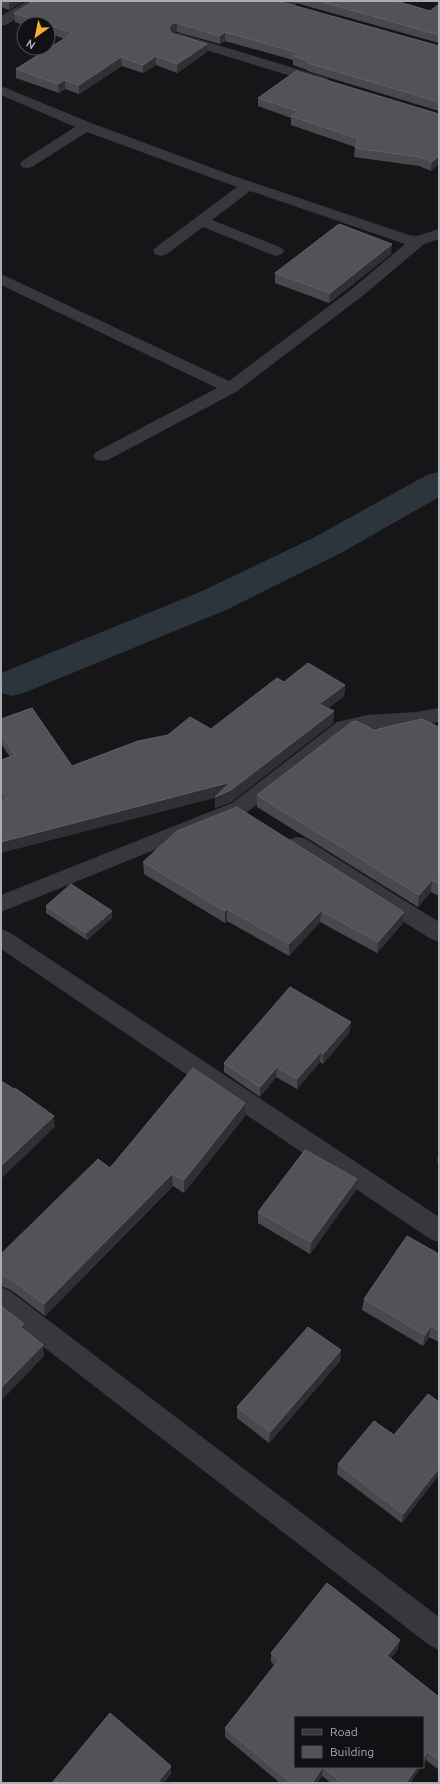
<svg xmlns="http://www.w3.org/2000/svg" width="440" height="1784" viewBox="0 0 440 1784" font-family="Ubuntu,sans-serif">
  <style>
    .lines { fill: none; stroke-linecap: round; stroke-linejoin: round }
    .canal { fill: #2c353c; fill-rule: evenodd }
    .minor { fill: #37383d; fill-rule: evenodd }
    .wall { fill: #47494d }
    .shaded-wall { fill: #2f3033 }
    .building { fill: #525359; stroke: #5f6168 }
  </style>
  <rect width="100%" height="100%" fill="#161618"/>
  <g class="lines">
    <polygon class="canal" points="439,472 439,497 339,554 226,610 26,692 13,696 1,693 1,673 200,592 313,538 427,475"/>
    <g class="minor">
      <polygon points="27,1 43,1 41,4 6,25 1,26 1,16"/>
      <path d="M283,1H299C294,7 287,11 279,9L277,6Z"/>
      <polygon points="178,33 327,78 329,81 327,84 317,84 173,40 171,37 173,34"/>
      <polygon points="1,86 91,123 234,176 409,235 417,236 439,229 439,239 424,244 365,294 236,392 108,460 102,461 96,460 93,456 96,452 217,388 1,285 1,274 229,381 353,288 405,244 250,191 212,220 282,248 284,251 282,254 276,256 270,254 203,227 167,254 161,256 155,254 153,251 155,248 237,187 87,132 32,167 27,168 22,167 20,164 22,161 75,127 1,95"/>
      <path d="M439,708V722C410,727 379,726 350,733L246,813L1,912V895L232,803L337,722L367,715L416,712Z"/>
      <polygon points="298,837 306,839 439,922 439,942 431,939 290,851 287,845 290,839"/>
      <polygon points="1,929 9,932 439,1217 439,1242 430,1239 1,949"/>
      <polygon points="1,1287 10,1291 439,1617 439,1650 429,1645 1,1314"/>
    </g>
  </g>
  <g class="wall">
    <polygon points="1,1 24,1 9,10 1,7"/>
    <polygon points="34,1 439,46 439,111 307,71 307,70 293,65 293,60 225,41 220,44 177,32 171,33 207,44 207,52 177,73 156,65 143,73 122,66 79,94 65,89 59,93 16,78 16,69 65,39 48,33 48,24 24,24 24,25 15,22 14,13"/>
    <polygon points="289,1 396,1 430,11 439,4 439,43"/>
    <polygon points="258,98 439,114 431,171 419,166 354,157 355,147 291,125 291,118 258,106"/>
    <polygon points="391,254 329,303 275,283 275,273"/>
    <polygon points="284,682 345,685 344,696 328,708 334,711 333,723 231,802 215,808 215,798 2,801 1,799 1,760 10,757 1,744 1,719 72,766 211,729"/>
    <polygon points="439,727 439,896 431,892 418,907 257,807 257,795 374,730"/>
    <polygon points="143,862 403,923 377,953 320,922 289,956 227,921 225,923 144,874"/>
    <polygon points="46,906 112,918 87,940 46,913"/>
    <polygon points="350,1032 323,1064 320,1062 297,1089 276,1077 260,1097 224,1072 224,1063"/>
    <polygon points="245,1103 245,1116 184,1193 173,1186 45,1316 11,1290 1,1286 1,1254 110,1168"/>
    <polygon points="439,1149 439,1162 437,1161"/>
    <polygon points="357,1179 356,1190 310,1254 258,1223 258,1212"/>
    <polygon points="439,1254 439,1342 429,1337 423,1346 362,1310 364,1299"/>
    <polygon points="341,1350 340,1361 269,1443 237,1418 237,1407"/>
    <polygon points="439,1402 402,1523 337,1474 338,1464 394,1435"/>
    <polygon points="398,1649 391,1658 439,1697 439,1770 426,1760 423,1764 423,1717 295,1767 421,1767 410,1783 331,1783 322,1776 317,1783 280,1783 225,1737 225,1728 274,1665 271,1662 271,1653"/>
  </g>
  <g class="shaded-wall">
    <polygon points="9,1 24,1 9,10"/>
    <polygon points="177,23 177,32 172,33 169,36 169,28 172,24"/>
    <polygon points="225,32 225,41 220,44 220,36"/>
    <polygon points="207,44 207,52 177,73 177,64"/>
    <polygon points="156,56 156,65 143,73 143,65"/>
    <polygon points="121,57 122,66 79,94 79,85"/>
    <polygon points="65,80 65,89 59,93 58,84"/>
    <polygon points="439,156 439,164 431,171 432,162"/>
    <polygon points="392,244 391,254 329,303 330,293"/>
    <polygon points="345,685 344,696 319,716 319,704"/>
    <polygon points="334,711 333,723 231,802 215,808 215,798 1,853 1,842"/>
    <polygon points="432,880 431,892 418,907 419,895"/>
    <polygon points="227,909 227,921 225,923 225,911"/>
    <polygon points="112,911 112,918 87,940 86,933"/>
    <polygon points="321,911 320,922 289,956 289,944"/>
    <polygon points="404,912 403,923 377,953 378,942"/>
    <polygon points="351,1022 350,1032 323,1064 323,1054"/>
    <polygon points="321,1052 320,1062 297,1089 297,1079"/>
    <polygon points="277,1067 276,1077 260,1097 260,1087"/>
    <polygon points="245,1103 245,1116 184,1193 184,1180"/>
    <polygon points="54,1116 55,1127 1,1179 1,1166"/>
    <polygon points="172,1174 173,1186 45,1316 44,1304"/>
    <polygon points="357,1179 356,1190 310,1254 311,1242"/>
    <polygon points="24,1324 26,1335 21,1327"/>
    <polygon points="431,1326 429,1337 423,1346 425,1335"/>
    <polygon points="43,1345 44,1356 1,1401 1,1388"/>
    <polygon points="341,1350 340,1361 269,1443 270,1432"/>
    <polygon points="439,1468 439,1475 402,1523 403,1514"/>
    <polygon points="400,1640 398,1649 386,1665 387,1656"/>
    <polygon points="428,1752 426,1760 423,1764 423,1759"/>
    <polygon points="171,1766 171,1774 164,1783 157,1783"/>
    <polygon points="323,1767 322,1776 317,1783 312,1783"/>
    <polygon points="417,1767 421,1767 410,1783 406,1783"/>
  </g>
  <g class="building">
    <polygon points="34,1 278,1 439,46 439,102 308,63 309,61 293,56 298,53 225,32 220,36 177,23 172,24 169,28 171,33 207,44 177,64 156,56 143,65 121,57 79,85 65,80 58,84 16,69 73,33 48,25 48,24 46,24 14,13"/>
    <polygon points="319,1 396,1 430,11 439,4 439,35"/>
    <polygon points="296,71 439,114 439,156 432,162 420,157 355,148 358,139 291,116 298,111 258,98"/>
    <polygon points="339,224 392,244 330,293 275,273"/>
    <polygon points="308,663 345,685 319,704 334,711 231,790 215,797 231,782 1,842 1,801 8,799 1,790 1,760 15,755 1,735 1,719 32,708 72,766 138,741 168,735 190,717 211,729 277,678 284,682"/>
    <polygon points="422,719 439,727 439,883 432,880 419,895 257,795 352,722 356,721 374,730"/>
    <polygon points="237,807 404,912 378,942 321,911 289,944 227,909 225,911 143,862 177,831"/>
    <polygon points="71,884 112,911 86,933 46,906"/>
    <polygon points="290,987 351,1022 323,1054 321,1052 297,1079 277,1067 260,1087 224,1063"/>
    <polygon points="193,1068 245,1103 184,1180 172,1174 44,1304 9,1278 1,1275 1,1254 98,1159 110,1168"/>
    <polygon points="1,1081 14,1089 15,1088 54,1116 1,1166"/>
    <polygon points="305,1150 357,1179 311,1242 258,1212"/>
    <polygon points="407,1236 439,1254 439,1330 431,1326 425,1335 364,1299"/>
    <polygon points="1,1306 24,1324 21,1327 43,1345 1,1388"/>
    <polygon points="308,1327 341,1350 270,1432 237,1407"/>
    <polygon points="428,1394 439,1402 439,1468 403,1514 338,1464 374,1421 394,1435"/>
    <polygon points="327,1583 400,1640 387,1656 439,1697 439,1760 428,1752 423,1759 423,1717 295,1717 295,1767 417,1767 406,1783 342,1783 323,1767 312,1783 291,1783 225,1728 279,1660 271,1653"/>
    <polygon points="110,1713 171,1766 157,1783 52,1783"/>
  </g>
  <rect width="440" height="1784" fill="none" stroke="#a8adb8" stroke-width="4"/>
  <rect x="294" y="1716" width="130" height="52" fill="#111113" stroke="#4d4f55"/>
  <rect x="302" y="1729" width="20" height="6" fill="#37383d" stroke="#4d4f55"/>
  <text x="330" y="1736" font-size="12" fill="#a8adb8">Road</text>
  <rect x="302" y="1746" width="20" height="12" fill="#525359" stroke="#4d4f55"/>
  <text x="330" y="1756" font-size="12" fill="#a8adb8">Building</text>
  <g transform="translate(36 36) rotate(213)"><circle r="19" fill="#111113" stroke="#4d4f55"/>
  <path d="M0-3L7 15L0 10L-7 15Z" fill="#f2b134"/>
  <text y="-6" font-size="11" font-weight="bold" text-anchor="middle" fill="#a8adb8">N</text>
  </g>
</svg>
